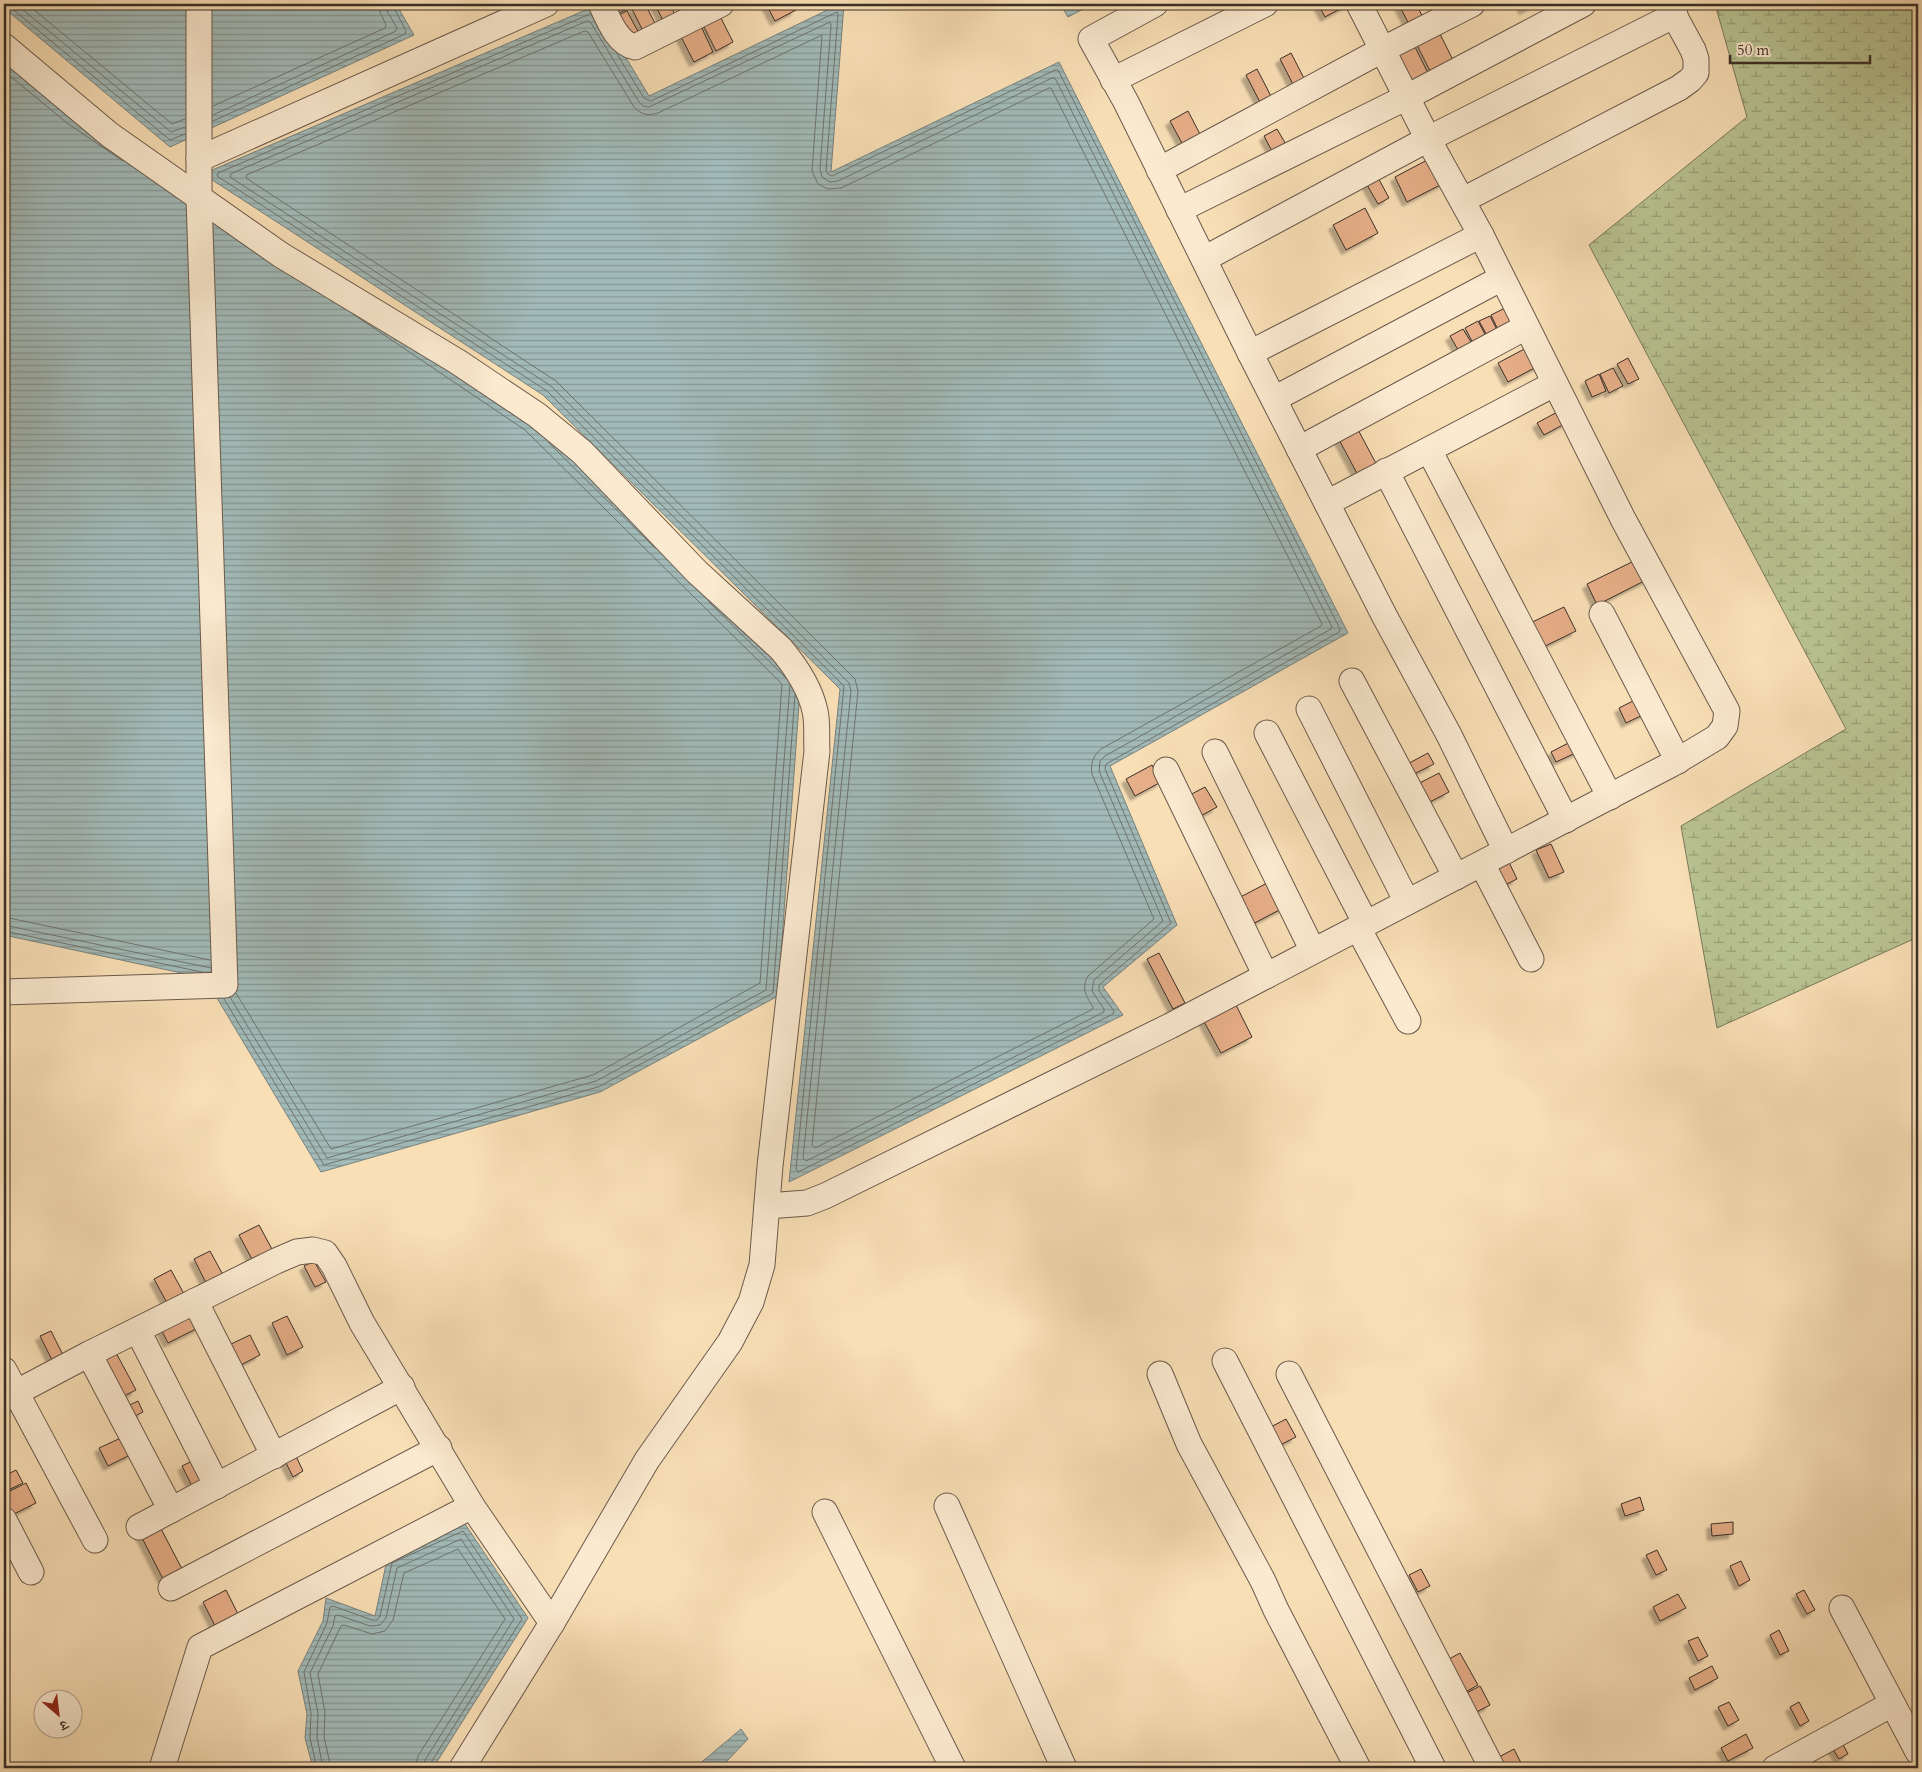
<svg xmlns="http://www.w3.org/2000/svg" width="1922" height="1772" viewBox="0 0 1922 1772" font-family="Cardo,'Noto Serif Devanagari',serif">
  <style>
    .wetland { fill: url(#wetland-marsh); stroke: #7a785c }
    .water { fill: url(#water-rules); stroke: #78827e }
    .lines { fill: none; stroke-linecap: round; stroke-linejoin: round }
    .shore { stroke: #6e7470; stroke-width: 1 }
    .building { fill: #e7af89; stroke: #3a2e27; filter: url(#shadow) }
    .minor-casing { stroke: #6a5a4b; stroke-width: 27 }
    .minor { stroke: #fbead0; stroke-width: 25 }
  </style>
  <defs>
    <pattern id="wetland-marsh" width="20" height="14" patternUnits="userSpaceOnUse" patternTransform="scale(1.25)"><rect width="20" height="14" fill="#b9c392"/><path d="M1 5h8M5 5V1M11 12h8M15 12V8" fill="none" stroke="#979f77"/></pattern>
    <pattern id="water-rules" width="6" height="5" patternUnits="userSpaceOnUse" patternTransform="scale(1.25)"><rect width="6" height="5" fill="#a2bab8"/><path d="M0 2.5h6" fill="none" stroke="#859896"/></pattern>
    <filter id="shadow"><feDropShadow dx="-4.5" dy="4.5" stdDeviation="1" flood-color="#0004"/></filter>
  </defs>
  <rect width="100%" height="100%" fill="#f9dfb6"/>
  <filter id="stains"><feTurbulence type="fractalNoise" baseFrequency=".004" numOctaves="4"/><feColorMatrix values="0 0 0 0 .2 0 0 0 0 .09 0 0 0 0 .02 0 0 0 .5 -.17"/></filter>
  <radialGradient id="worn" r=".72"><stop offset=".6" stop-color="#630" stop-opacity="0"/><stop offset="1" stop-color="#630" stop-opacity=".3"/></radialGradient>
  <polygon class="wetland" points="1715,4 1918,4 1918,937 1717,1028 1681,826 1846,729 1589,245 1747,117"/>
  <g class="water">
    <polygon points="4,4 396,4 414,35 170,147 4,8"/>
    <polygon points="840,4 844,4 831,172 1059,62 1348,633 1110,766 1177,925 1103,987 1123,1015 789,1182 840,689 543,395 203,174 595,6 649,96"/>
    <polygon points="1060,4 1093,4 1068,17"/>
    <polygon points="4,47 78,108 537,415 801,677 778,996 600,1092 321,1172 205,978 4,935"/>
    <polygon points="465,1524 528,1618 433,1768 313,1768 305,1738 307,1714 298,1671 323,1621 326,1598 375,1616 387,1560"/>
    <polygon points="741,1729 748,1739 726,1762 715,1768 688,1768 697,1766"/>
  </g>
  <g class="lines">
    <g class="shore">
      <polyline points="16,4 171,132 185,127"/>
      <polyline points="27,4 172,124 185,119"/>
      <polyline points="4,5 9,6 170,140 185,134"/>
      <polyline points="590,14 218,173 217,176 547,391 844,686 796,1169 798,1172 1113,1014 1114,1011 1099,991 1099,985 1171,923 1105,769 1106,764 1339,632 1340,629 1058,70 1055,70 832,176 828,174 826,170 838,14 837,12 651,101 644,98 617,54"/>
      <polygon points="588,21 591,23 639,102 643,106 649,107 830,22 831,25 820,169 822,177 830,182 838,181 1052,78 1055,78 1332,627 1331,629 1105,756 1100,761 1099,771 1163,921 1094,980 1092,991 1104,1009 1104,1012 806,1161 803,1158 851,691 849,683 551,386 230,177 231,174"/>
      <path d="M585,31L588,32L634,107C641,115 649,116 658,113L822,35L812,171L818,184L828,189L841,188L1049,88H1051L1322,624L1321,626L1101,749C1093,756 1090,764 1092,774L1154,919L1088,976C1081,988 1086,996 1093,1007V1009L815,1148L812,1145L858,691L855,679L556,381L246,178L247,175Z"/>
      <polyline points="4,71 67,123 123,161"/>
      <polyline points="213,106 385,28 386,25 380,12 378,4"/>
      <polyline points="213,115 396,31 397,28 387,11 386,4"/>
      <polyline points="213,121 405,34 406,31 392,4"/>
      <polyline points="548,442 655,548"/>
      <polyline points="709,602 785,677"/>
      <polyline points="4,917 210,960"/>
      <polyline points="4,925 211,968"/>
      <polyline points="4,931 202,972"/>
      <polyline points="236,993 331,1149 593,1075 760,983 782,684 525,430 353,314"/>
      <polyline points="230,997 327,1158 596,1081 766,990 790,685"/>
      <polyline points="224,999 324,1165 598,1087 773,993 795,695"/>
      <polyline points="317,1768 310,1738 311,1713 304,1672 327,1623 330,1607 333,1606 372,1620 377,1620 380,1616 392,1563 463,1531 522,1619 430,1764 429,1768"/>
      <polyline points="323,1768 317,1737 318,1713 310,1673 333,1626 335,1616 338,1615 370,1626 380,1625 386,1618 397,1568 461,1539 514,1619 425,1760 423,1768"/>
      <polyline points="331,1768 324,1737 325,1712 318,1674 341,1626 344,1625 372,1634 385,1631 393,1620 404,1573 458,1549 505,1619 418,1756 415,1768"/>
    </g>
  </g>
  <g class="building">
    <polygon points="614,4 637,4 619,13"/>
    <polygon points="642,4 645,4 659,31 646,37 632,9"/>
    <polygon points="655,4 670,4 678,21 666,27"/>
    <polygon points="766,4 793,4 796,10 775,21"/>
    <polygon points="1318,4 1349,4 1325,17"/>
    <polygon points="1401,4 1416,4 1425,21 1411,28 1399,5"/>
    <polygon points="1521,4 1535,4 1524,10"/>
    <polygon points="627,11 642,39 634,44 619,15"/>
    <polygon points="718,12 733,42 716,51 701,21"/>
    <polygon points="699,22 713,52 694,62 679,33"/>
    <polygon points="1436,26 1454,62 1431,73 1413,37"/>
    <polygon points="1411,39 1430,77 1408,88 1389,50"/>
    <polygon points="1291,53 1307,84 1296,90 1280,59"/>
    <polygon points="1257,69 1273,100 1262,106 1246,75"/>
    <polygon points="1188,111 1202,138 1184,147 1170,121"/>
    <polygon points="1277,129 1287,146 1273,153 1264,136"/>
    <polygon points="1431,158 1444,183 1407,202 1395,177"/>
    <polygon points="1375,172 1389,198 1378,204 1363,178"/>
    <polygon points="1365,208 1378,233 1346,250 1333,225"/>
    <polygon points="1507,307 1517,325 1500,334 1491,315"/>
    <polygon points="1490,316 1499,334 1489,339 1479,321"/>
    <polygon points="1478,321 1488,340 1475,347 1465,328"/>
    <polygon points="1463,329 1474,347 1461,355 1450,336"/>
    <polygon points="1530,346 1540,365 1508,382 1498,363"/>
    <polygon points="1628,358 1639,379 1628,384 1617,364"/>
    <polygon points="1613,368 1623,386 1609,393 1600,374"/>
    <polygon points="1599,374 1606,391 1592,397 1585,381"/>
    <polygon points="1561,410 1568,422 1544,435 1537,423"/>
    <polygon points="1355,424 1379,469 1360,479 1336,434"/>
    <polygon points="1638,559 1648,579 1597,605 1587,584"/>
    <polygon points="1564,607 1576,631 1535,651 1524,626"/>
    <polygon points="1641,697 1649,712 1626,723 1619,708"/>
    <polygon points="1576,739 1582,750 1556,762 1551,752"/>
    <polygon points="1428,753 1434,764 1408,777 1402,767"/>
    <polygon points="1152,765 1161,782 1135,796 1126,779"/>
    <polygon points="1439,773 1449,792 1422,806 1412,787"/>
    <polygon points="1205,787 1217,807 1197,818 1186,797"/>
    <polygon points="1551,844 1564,872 1549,878 1536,850"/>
    <polygon points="1505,854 1517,879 1499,888 1487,863"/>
    <polygon points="1271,881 1285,907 1247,927 1233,901"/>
    <polygon points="1159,953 1185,1003 1173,1009 1147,959"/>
    <polygon points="1233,999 1252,1037 1221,1053 1201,1016"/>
    <polygon points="259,1225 273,1251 253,1261 239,1235"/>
    <polygon points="210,1251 223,1275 206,1283 194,1259"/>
    <polygon points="314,1261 326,1282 315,1287 304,1266"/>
    <polygon points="171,1270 184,1294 167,1303 154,1279"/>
    <polygon points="189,1307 200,1327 168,1343 158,1323"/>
    <polygon points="287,1316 303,1347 287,1355 272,1323"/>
    <polygon points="51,1331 64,1357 53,1362 40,1336"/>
    <polygon points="250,1335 260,1355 237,1367 227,1346"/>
    <polygon points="114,1349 136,1390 118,1399 97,1358"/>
    <polygon points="138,1401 143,1412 125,1421 119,1410"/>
    <polygon points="1286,1419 1296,1437 1276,1447 1267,1429"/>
    <polygon points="123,1437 132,1454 108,1466 99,1448"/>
    <polygon points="294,1452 303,1471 293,1477 283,1457"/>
    <polygon points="194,1460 204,1480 192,1486 182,1466"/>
    <polygon points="16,1470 23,1483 4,1492 4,1476"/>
    <polygon points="26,1483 36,1503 12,1515 4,1494"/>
    <polygon points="1640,1497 1644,1510 1625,1516 1621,1504"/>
    <polygon points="1733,1522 1733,1534 1712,1536 1711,1524"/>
    <polygon points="158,1523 182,1569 163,1579 139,1532"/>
    <polygon points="1657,1550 1667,1570 1656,1575 1646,1555"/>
    <polygon points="1741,1561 1750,1580 1739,1586 1730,1566"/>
    <polygon points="1421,1569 1430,1586 1418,1592 1409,1575"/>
    <polygon points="226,1590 238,1614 215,1626 203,1602"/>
    <polygon points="1804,1590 1815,1610 1807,1614 1796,1594"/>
    <polygon points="1678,1594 1686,1608 1660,1621 1653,1607"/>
    <polygon points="1779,1630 1789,1651 1780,1655 1770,1635"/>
    <polygon points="1698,1637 1708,1656 1698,1661 1688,1641"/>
    <polygon points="1460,1653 1478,1685 1460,1695 1442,1663"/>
    <polygon points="1712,1666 1718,1678 1695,1690 1689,1678"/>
    <polygon points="1480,1686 1490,1705 1471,1715 1461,1696"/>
    <polygon points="1729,1702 1739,1720 1728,1726 1718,1707"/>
    <polygon points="1799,1702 1809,1721 1800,1726 1790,1707"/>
    <polygon points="1746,1734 1753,1748 1728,1761 1721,1748"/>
    <polygon points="1841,1741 1848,1754 1839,1759 1831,1746"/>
    <polygon points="1514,1749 1522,1765 1514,1768 1502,1768 1497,1758"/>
  </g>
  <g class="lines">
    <defs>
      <g id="minor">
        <path d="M601,4C608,18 617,44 635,47L721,4"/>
        <polyline points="1155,4 1091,39 1126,102 1250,353 1385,617 1449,735 1506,851"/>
        <path d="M4,46L110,135L281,255L458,362L537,415L582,452L697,572L781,649C796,667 810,688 815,711C818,724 816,738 817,751L770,1166L762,1265L751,1302L730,1342L647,1460L552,1623L462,1768"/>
        <polyline points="1113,80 1265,4"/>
        <polyline points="199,159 546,4"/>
        <polyline points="1159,170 1382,50 1472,4"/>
        <polyline points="1463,200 1679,88 1690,80 1696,73 1696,59 1693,50 1668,4"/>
        <polyline points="1179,210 1407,97 1583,4"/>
        <polyline points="1204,259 1428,139 1675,15"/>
        <polyline points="1250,353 1481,235"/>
        <polyline points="1274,399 1502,278"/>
        <polyline points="1299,449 1526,327"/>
        <polyline points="1429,450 1610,797"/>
        <polyline points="1386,471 1566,820"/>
        <polyline points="1327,503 1554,384"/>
        <polyline points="1602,614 1678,761"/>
        <polyline points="1352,681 1456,877"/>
        <polyline points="1309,709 1407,902"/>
        <polyline points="1267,733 1366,924"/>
        <polyline points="1215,752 1313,951"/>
        <polyline points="1166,770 1266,976"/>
        <polyline points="1482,864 1531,959"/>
        <polyline points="1358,928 1408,1021"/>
        <polyline points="4,992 225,985 199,199 199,4"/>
        <polyline points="767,1206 807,1203 825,1196 1170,1026 1672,764 1717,737 1725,726 1727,711 1623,519 1481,235 1428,139 1359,4"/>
        <polyline points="195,1301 274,1456"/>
        <polyline points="138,1331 217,1486"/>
        <polyline points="89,1354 171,1510"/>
        <polyline points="1225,1361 1433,1768"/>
        <polyline points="4,1370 95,1540"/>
        <polyline points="1160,1374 1189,1444 1263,1581 1276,1610 1358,1768"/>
        <polyline points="1289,1374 1492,1768"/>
        <polyline points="4,1399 89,1354 276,1261 297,1252 313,1250 325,1253 334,1266 362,1323 472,1506 552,1623"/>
        <polyline points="947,1506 1064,1768"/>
        <polyline points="825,1512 953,1768"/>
        <polyline points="4,1520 31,1572"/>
        <polyline points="139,1527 402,1387"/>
        <polyline points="171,1588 439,1448"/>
        <polyline points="1842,1608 1918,1752"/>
        <polyline points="162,1768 200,1647 472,1506"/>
        <polyline points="1775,1768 1892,1704"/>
      </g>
    </defs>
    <use href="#minor" class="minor-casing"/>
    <use href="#minor" class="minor"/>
  </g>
  <rect width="1922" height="1772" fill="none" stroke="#f9dfb6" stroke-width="20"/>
  <rect x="5" y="5" width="1912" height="1762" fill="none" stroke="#3a2e27" stroke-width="2.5"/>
  <rect x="10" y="10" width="1902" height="1752" fill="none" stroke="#3a2e27"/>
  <g transform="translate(58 1714) rotate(152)"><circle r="24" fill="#fbead0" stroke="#ae9f8c"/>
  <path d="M0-4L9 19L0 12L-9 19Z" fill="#8f2418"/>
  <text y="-8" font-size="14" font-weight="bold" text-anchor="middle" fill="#3a2e27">उ</text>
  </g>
  <path d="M1730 55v8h140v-8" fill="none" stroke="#3a2e27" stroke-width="2.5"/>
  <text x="1737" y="55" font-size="15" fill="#3a2e27" stroke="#fbead0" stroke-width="4" paint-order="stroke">50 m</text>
  <rect width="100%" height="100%" filter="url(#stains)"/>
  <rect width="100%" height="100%" fill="url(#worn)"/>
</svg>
